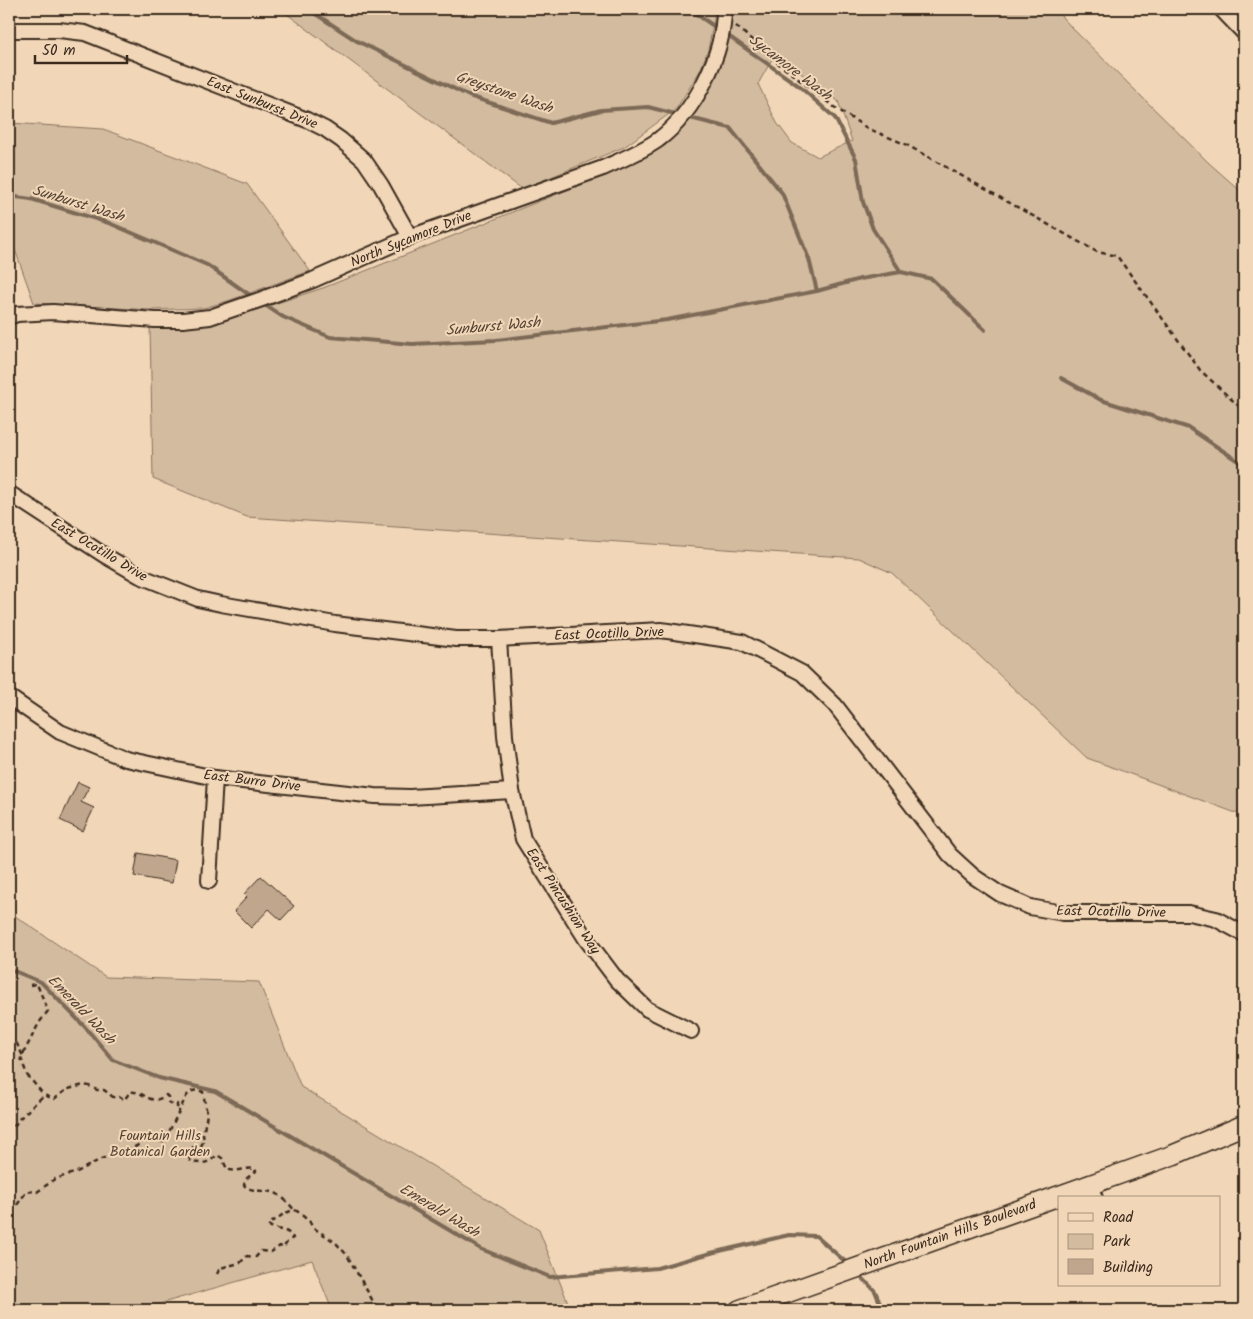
<svg xmlns="http://www.w3.org/2000/svg" width="1253" height="1319" viewBox="0 0 1253 1319" font-family="Kalam,sans-serif">
  <style>
    .green { fill: #d3bb9f; stroke: #87725e; fill-rule: evenodd }
    .lines { fill: none; stroke-linecap: round; stroke-linejoin: round }
    .stream { stroke: #7c6956; stroke-width: 4 }
    .building { fill: #bfa68d; stroke: #3b2a1e }
    .street-casing { stroke: #3b2a1e; stroke-width: 18 }
    .secondary-casing { stroke: #3b2a1e; stroke-width: 22 }
    .path { stroke: #3b2a1e; stroke-width: 2.5; stroke-dasharray: 5 4; stroke-linecap: butt }
    .street { stroke: #f1d7b8; stroke-width: 14 }
    .secondary { stroke: #f1d7b8; stroke-width: 19 }
    .labels { text-anchor: middle; dominant-baseline: central; stroke-width: 4; stroke-linejoin: round; paint-order: stroke }
    .street-label { font-size: 14px; fill: #3b2a1e; stroke: #f1d7b8 }
    .park-label { font-size: 14px; fill: #524031; stroke: #f1d7b8 }
    .water-label { font-size: 15px; font-style: italic; fill: #564436; stroke: #f1d7b8 }
  </style>
  <rect width="100%" height="100%" fill="#f1d7b8"/>
  <filter id="ink" filterUnits="userSpaceOnUse"><feTurbulence type="fractalNoise" baseFrequency=".02" numOctaves="2"/><feDisplacementMap in="SourceGraphic" scale="10" xChannelSelector="R" yChannelSelector="G"/><feConvolveMatrix kernelMatrix="1 2 1 2 8 2 1 2 1" color-interpolation-filters="sRGB"/></filter>
  <g filter="url(#ink)">
    <g class="green">
      <polygon points="276,9 714,9 714,20 708,50 700,71 676,109 624,147 522,189 287,14"/>
      <path d="M733,9H1055L1072,28L1209,163L1244,194V816L1087,758L892,573L859,558L247,517L153,479L150,326L191,327L219,322L323,288L627,166L657,147L685,122L716,78L728,43ZM775,54L838,101L852,141L818,157L792,143L777,123L758,84Z"/>
      <polygon points="9,123 103,129 247,184 310,271 228,301 204,308 150,310 34,303 13,244 9,243"/>
      <polygon points="9,912 106,977 259,982 301,1087 539,1230 571,1310 332,1310 312,1260 138,1310 9,1310"/>
    </g>
    <g class="lines">
      <g class="stream">
        <polyline points="308,9 357,41 469,96 551,123 601,110 648,107 679,115"/>
        <polyline points="689,9 718,29"/>
        <polyline points="724,33 799,86 835,118 856,159 863,202 873,229 901,272"/>
        <polyline points="686,117 730,128 782,193 809,259 817,291"/>
        <polyline points="9,196 31,199 109,223 207,265 254,298"/>
        <polyline points="262,303 283,317 330,337 412,344 496,340 667,320 817,291 860,279 901,272 932,279 985,330"/>
        <polyline points="1061,378 1101,400 1189,428 1244,465"/>
        <polyline points="9,969 41,982 85,1027 113,1060 159,1078 215,1091 481,1249 550,1277 657,1268 711,1253 789,1235 816,1236 848,1264"/>
        <polyline points="859,1274 875,1291 883,1310"/>
      </g>
    </g>
    <g class="building">
      <polygon points="78,782 89,787 81,802 94,808 83,831 60,820"/>
      <polygon points="138,853 176,860 172,883 134,876"/>
      <polygon points="261,876 294,906 281,920 269,909 251,928 234,911 247,897 244,894"/>
    </g>
    <g class="lines">
      <defs>
        <g id="street">
          <polyline points="1221,9 1244,33"/>
          <polyline points="9,30 59,30 85,33 307,120 325,129 341,140 364,160 381,185 410,237"/>
          <path d="M9,317L17,314L53,312L155,320H183L210,317L262,299L313,280L410,237L603,168C621,160 641,152 658,140C695,112 724,55 724,9"/>
          <polyline points="9,493 104,555 140,576 198,599 221,604 335,624 456,639 499,639 661,630 742,642 802,673 835,705 950,855 973,876 1000,894 1030,907 1063,913 1189,913 1216,919 1244,934"/>
          <polyline points="499,639 505,736 512,791 523,839 586,939 617,980 647,1009 691,1031"/>
          <polyline points="9,697 60,732 126,759 215,778 375,796 410,797 512,791"/>
          <polyline points="209,881 215,778"/>
          <polyline points="1089,1183 1095,1198"/>
        </g>
        <g id="secondary">
          <path id="s1" d="M739,1310L1173,1155L1244,1125"/>
        </g>
      </defs>
      <use href="#street" class="street-casing"/>
      <use href="#secondary" class="secondary-casing"/>
      <g class="path">
        <polyline points="736,26 779,64 834,107 867,128 907,145 1097,252 1117,256 1200,370 1244,411"/>
        <polyline points="30,985 37,984 48,1011 39,1023 21,1058 27,1075 44,1095"/>
        <polyline points="9,1039 15,1040 23,1056"/>
        <path d="M9,1134L19,1119L44,1095L54,1099L68,1089L84,1085L89,1086L97,1090H104L113,1097H119L124,1100L130,1092C146,1090 149,1108 166,1095L168,1097V1102L172,1104H177V1107L181,1108"/>
        <path d="M9,1209L17,1205L27,1191L37,1192L55,1179L77,1172L101,1159L137,1146C146,1135 154,1141 164,1142L186,1097C190,1090 196,1089 203,1092L207,1114L203,1135L204,1140L201,1146L188,1148V1155L191,1162C203,1164 208,1164 217,1155L222,1158L227,1169C235,1173 246,1167 255,1169L256,1171L246,1179L244,1185C250,1192 263,1190 272,1192C279,1193 290,1204 294,1210"/>
        <path d="M217,1274L220,1268L240,1263L247,1256L256,1257L261,1251L271,1252L280,1246L283,1248L288,1241L293,1238C287,1227 276,1232 268,1225L285,1213L294,1210L297,1211L310,1222L312,1227L335,1242L347,1255L374,1303L380,1310"/>
      </g>
      <use href="#street" class="street"/>
      <use href="#secondary" class="secondary"/>
    </g>
  </g>
  <g class="labels">
    <g class="street-label">
      <text transform="translate(262 103) rotate(22)">East Sunburst Drive</text>
      <text transform="translate(411 239) rotate(-22)">North Sycamore Drive</text>
      <text transform="translate(99 550) rotate(31)">East Ocotillo Drive</text>
      <text transform="translate(609 634) rotate(-2)">East Ocotillo Drive</text>
      <text transform="translate(252 781) rotate(7)">East Burro Drive</text>
      <text transform="translate(563 901) rotate(57)">East Pincushion Way</text>
      <text transform="translate(1111 912) rotate(1)">East Ocotillo Drive</text>
      <text stroke="none"><textPath href="#s1" startOffset="224">North Fountain Hills Boulevard</textPath></text>
    </g>
    <g class="park-label">
      <text x="160" y="1136">Fountain Hills<tspan x="160" dy="16">Botanical Garden</tspan></text>
    </g>
    <g class="water-label">
      <text transform="translate(790 68) rotate(37)">Sycamore Wash</text>
      <text transform="translate(504 93) rotate(19)">Greystone Wash</text>
      <text transform="translate(78 204) rotate(17)">Sunburst Wash</text>
      <text transform="translate(493 327) rotate(-5)">Sunburst Wash</text>
      <text transform="translate(81 1010) rotate(46)">Emerald Wash</text>
      <text transform="translate(439 1211) rotate(31)">Emerald Wash</text>
    </g>
  </g>
  <rect width="1253" height="1319" fill="none" stroke="#f1d7b8" stroke-width="30"/>
  <rect x="15" y="15" width="1223" height="1289" fill="none" stroke="#3b2a1e" stroke-width="2" filter="url(#ink)"/>
  <rect x="1058" y="1196" width="162" height="90" fill="#f1d7b8" stroke="#a8927a"/>
  <rect x="1068" y="1213" width="25" height="8" fill="#f1d7b8" stroke="#a8927a"/>
  <text x="1103" y="1222" font-size="15" fill="#3b2a1e">Road</text>
  <rect x="1068" y="1234" width="25" height="15" fill="#d3bb9f" stroke="#a8927a"/>
  <text x="1103" y="1246" font-size="15" fill="#3b2a1e">Park</text>
  <rect x="1068" y="1259" width="25" height="15" fill="#bfa68d" stroke="#a8927a"/>
  <text x="1103" y="1272" font-size="15" fill="#3b2a1e">Building</text>
  <path d="M35 55v8h92v-8" fill="none" stroke="#3b2a1e" stroke-width="2.5"/>
  <text x="42" y="55" font-size="15" fill="#3b2a1e" stroke="#f1d7b8" stroke-width="4" paint-order="stroke">50 m</text>
</svg>
